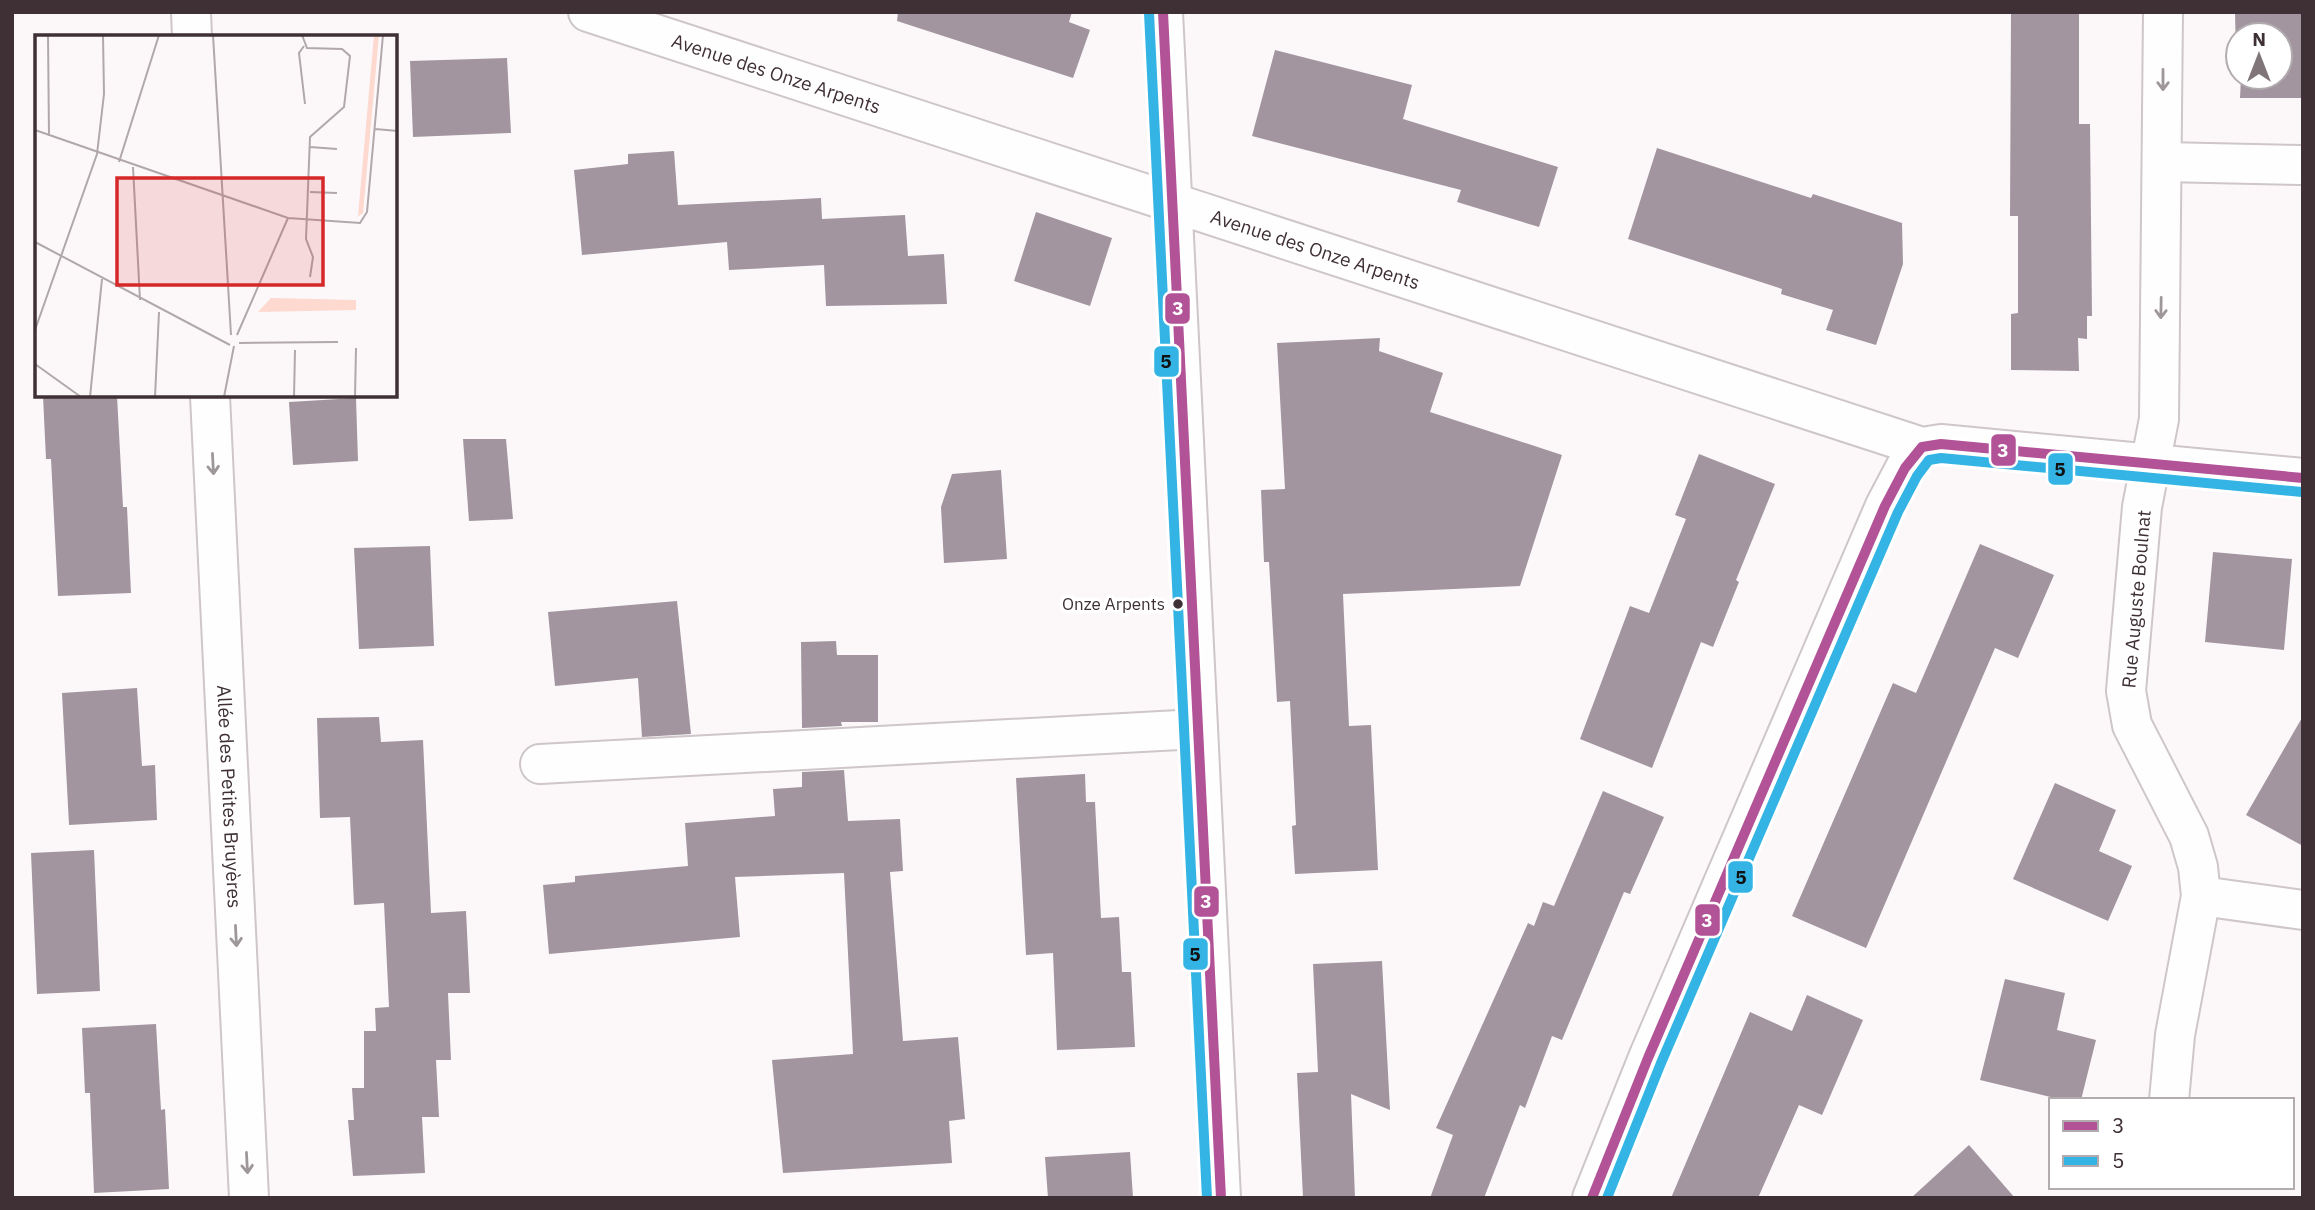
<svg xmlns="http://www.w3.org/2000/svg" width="2315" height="1210" viewBox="0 0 2315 1210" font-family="'IBM Plex Sans',sans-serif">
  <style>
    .building { fill: #a2959f }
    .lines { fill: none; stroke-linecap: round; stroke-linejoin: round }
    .minor-casing { stroke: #cec6c9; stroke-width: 42 }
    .minor { stroke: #fffefe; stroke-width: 38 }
    .bus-1-casing { stroke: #fff; stroke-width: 16 }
    .bus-2-casing { stroke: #fff; stroke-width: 16 }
    .bus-1 { stroke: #b25397; stroke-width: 10 }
    .bus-2 { stroke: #34b4e4; stroke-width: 10 }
    .oneway { stroke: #9e979a }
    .bus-dot { fill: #3e3035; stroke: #fff; stroke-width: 2.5 }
    .labels { text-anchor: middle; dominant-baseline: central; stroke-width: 7; stroke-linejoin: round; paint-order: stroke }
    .bus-label { font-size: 17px; fill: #3e3035; stroke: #fff; text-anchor: end }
    .street-label { font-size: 19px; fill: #3e3035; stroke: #fff }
    .inset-road { fill: none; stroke: #b0a8ab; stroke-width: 2 }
    .view { fill: #d62828; fill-opacity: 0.15; stroke: #d62828; stroke-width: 3.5 }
    .inset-edge { fill: none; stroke: #3e3035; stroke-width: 3.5 }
    .line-badge { stroke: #fff; stroke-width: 2.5 }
    .badge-label { font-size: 19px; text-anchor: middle; font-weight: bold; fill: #fff }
    .pale-badge-label { font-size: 19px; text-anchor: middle; font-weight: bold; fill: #111 }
  </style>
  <rect width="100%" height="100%" fill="#fcf8fa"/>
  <g class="building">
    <polygon points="898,12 1072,12 1069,22 1090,30 1073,78 897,21"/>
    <polygon points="2011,12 2079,12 2079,124 2090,124 2092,316 2087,316 2087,339 2078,338 2079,371 2011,370 2011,314 2018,313 2018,216 2010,216"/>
    <polygon points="2235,12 2303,12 2303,98 2240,98 2241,77 2280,77 2280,35 2238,35 2238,57 2236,57"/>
    <polygon points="1275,50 1412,85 1403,119 1558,167 1539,227 1457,202 1461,190 1252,136"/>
    <polygon points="507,58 511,133 413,137 410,61"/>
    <polygon points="1657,148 1811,198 1813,194 1902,223 1903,264 1876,345 1826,330 1833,310 1781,294 1782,289 1628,239"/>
    <polygon points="674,151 678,205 821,198 822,219 905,215 908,256 944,254 947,304 826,306 824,265 729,270 727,242 582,255 574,170 628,164 628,154"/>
    <polygon points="1036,212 1112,238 1090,306 1014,281"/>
    <polygon points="1380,338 1379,351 1443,373 1430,412 1562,455 1520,586 1343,594 1349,726 1371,725 1378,870 1295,874 1292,826 1296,825 1290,701 1277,702 1269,562 1264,562 1261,490 1285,489 1277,343"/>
    <polygon points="43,396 117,396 123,507 127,507 131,593 58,596 51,459 46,459"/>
    <polygon points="356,398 358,461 293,465 289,402"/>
    <polygon points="463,439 506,439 513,519 469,521"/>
    <polygon points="1699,454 1775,484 1736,580 1739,582 1713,647 1701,642 1652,768 1580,739 1630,606 1649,613 1686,519 1675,515"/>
    <polygon points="1001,470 1007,559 944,563 941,507 952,474"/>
    <polygon points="1980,544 2054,575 2018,658 1995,648 1866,948 1792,916 1893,683 1916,693"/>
    <polygon points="430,546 434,646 359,649 354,548"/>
    <polygon points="2213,552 2292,559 2284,650 2205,642"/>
    <polygon points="677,601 691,734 642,737 638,678 555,686 548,612"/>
    <polygon points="836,641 837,655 878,655 878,722 841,722 842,726 802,728 801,642"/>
    <polygon points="137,688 142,766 155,765 157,820 69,825 62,693"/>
    <polygon points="2303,716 2303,846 2246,815"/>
    <polygon points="379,717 381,742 423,740 431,913 466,911 470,993 448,993 451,1060 436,1060 439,1117 422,1117 425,1173 353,1176 348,1120 354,1120 352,1088 364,1088 364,1031 376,1031 375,1008 389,1007 384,903 354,905 350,817 320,818 317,718"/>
    <polygon points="844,770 848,821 900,819 903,871 890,872 903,1041 958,1037 965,1119 949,1121 952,1163 783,1173 772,1060 853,1054 844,873 735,877 740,937 549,954 543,885 575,882 575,876 688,866 685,823 775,816 773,789 802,787 802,772"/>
    <polygon points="1085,774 1086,802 1095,802 1101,918 1119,917 1122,972 1131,972 1135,1047 1057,1050 1053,953 1026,955 1016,778"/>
    <polygon points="2055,783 2116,810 2099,851 2132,866 2108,921 2013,879"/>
    <polygon points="1603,791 1664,817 1630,894 1624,892 1562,1040 1552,1036 1525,1108 1520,1105 1484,1198 1430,1198 1453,1135 1436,1128 1528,923 1534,926 1543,902 1554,906"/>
    <polygon points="94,850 100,991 37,994 31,853"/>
    <polygon points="1382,961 1390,1110 1351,1094 1355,1198 1303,1198 1297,1073 1318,1072 1313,964"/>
    <polygon points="2005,979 2065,993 2057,1030 2096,1040 2081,1100 2063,1100 1980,1080"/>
    <polygon points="1807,995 1863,1020 1822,1115 1799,1105 1758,1198 1671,1198 1750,1012 1792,1031"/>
    <polygon points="156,1024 161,1110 165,1109 169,1189 94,1193 90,1093 85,1093 82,1028"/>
    <polygon points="1969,1145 2015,1198 1911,1198"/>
    <polygon points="1130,1152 1133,1198 1048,1198 1045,1157"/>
  </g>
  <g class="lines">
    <defs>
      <g id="minor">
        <polyline points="191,12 192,37"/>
        <path id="s1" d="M588,12L1922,447L1941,444L2303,478"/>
        <polyline points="1163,12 1221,1198"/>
        <polyline points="2163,12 2159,419 2142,507 2126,691 2132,725 2189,836 2198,867 2201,896 2175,1035 2169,1100"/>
        <polyline points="2163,162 2303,165"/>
        <path id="s2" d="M210,396L249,1198"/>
        <polyline points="540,764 1198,729"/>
        <polyline points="2201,896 2303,910"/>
        <polyline points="1592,1198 1648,1058 1885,506 1905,468 1922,447"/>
      </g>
    </defs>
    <use href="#minor" class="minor-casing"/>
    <use href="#minor" class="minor"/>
    <defs>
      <g id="bus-1">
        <polyline points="1163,12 1221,1198"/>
        <polyline points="1592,1198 1648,1058 1885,506 1905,468 1922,447 1941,444 2303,478"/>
      </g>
      <g id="bus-2">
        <polyline points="1149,13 1207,1198"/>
        <polyline points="1607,1198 1661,1063 1898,512 1917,476 1929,460 1941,458 2302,492"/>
      </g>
    </defs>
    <use href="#bus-1" class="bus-1-casing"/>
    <use href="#bus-2" class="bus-2-casing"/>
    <use href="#bus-1" class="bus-1"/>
    <use href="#bus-2" class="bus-2"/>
  </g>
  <defs><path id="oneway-shaft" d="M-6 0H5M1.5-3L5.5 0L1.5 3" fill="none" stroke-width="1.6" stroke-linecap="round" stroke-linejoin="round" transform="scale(1.75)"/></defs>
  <g class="oneway">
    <use href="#oneway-shaft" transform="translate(2163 80) rotate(90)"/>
    <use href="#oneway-shaft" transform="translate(2161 308) rotate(91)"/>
    <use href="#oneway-shaft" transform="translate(213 464) rotate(87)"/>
    <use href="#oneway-shaft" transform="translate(236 936) rotate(87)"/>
    <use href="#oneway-shaft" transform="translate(247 1163) rotate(87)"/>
  </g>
  <circle class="bus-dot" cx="1178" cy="604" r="6"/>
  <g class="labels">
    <g class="bus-label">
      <text x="1165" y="604">Onze Arpents</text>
    </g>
    <g class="street-label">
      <text stroke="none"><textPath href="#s1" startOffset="198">Avenue des Onze Arpents</textPath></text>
      <text stroke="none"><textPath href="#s1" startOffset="765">Avenue des Onze Arpents</textPath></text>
      <text transform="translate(2136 599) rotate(-85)">Rue Auguste Boulnat</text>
      <text stroke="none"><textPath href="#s2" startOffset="401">Allée des Petites Bruyères</textPath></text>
    </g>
  </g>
  <g transform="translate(35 35)">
    <rect width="362" height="362" fill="#fcf8fa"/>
    <path d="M339,0H344L328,178L319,184L323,181ZM236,263L321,265V275L223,277Z" fill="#fdd9d0"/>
    <path class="inset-road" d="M13,0L14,101M178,0L196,300M267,0L272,13L307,14L315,21L309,72L275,102L271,204L278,222L275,242M269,11L264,18L270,69M340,94L363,96M0,95L253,183L325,188L332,177L348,0M275,112L302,114M84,127L124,0M98,132L105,265M275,157L302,158M0,207L195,310M0,295L62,119L69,59L68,0M202,300L253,183M204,308L303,307M0,329L46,362M55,362L67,244M120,362L124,277M189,362L199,311M259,362L260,315M320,362L321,313"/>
    <path class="view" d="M82,143H288V250H82Z"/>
    <rect width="362" height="362" class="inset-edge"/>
  </g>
  <g class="line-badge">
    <rect x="1164" y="292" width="27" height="33" rx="7" fill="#b25397"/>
    <rect x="1153" y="345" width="27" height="33" rx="7" fill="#34b4e4"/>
    <rect x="1990" y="433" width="27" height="34" rx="7" fill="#b25397"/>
    <rect x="2047" y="452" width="27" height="34" rx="7" fill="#34b4e4"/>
    <rect x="1727" y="860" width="27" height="34" rx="7" fill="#34b4e4"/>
    <rect x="1193" y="885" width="27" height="33" rx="7" fill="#b25397"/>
    <rect x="1694" y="903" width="27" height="34" rx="7" fill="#b25397"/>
    <rect x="1182" y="937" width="27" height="34" rx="7" fill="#34b4e4"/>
  </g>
  <g class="badge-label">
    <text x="1178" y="315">3</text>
    <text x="2003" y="457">3</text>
    <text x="1206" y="908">3</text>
    <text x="1707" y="927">3</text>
  </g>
  <g class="pale-badge-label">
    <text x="1166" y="368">5</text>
    <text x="2060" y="476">5</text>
    <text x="1741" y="884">5</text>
    <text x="1195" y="961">5</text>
  </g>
  <rect width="2315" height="1210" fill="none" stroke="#3e3035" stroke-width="28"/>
  <rect x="2049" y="1098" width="245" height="91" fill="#ffffff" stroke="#b2acae" stroke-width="2"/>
  <rect x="2063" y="1121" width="35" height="10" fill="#b25397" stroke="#b2acae" stroke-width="2"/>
  <text x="2112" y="1133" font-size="21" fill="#3e3035">3</text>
  <rect x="2063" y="1156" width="35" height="10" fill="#34b4e4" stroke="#b2acae" stroke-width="2"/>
  <text x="2112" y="1168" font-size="21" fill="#3e3035">5</text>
  <g transform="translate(2259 56)"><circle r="33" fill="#ffffff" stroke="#b2acae" stroke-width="2"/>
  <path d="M0-5L12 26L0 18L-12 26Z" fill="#80767a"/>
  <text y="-10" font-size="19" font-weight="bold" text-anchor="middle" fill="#3e3035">N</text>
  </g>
</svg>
